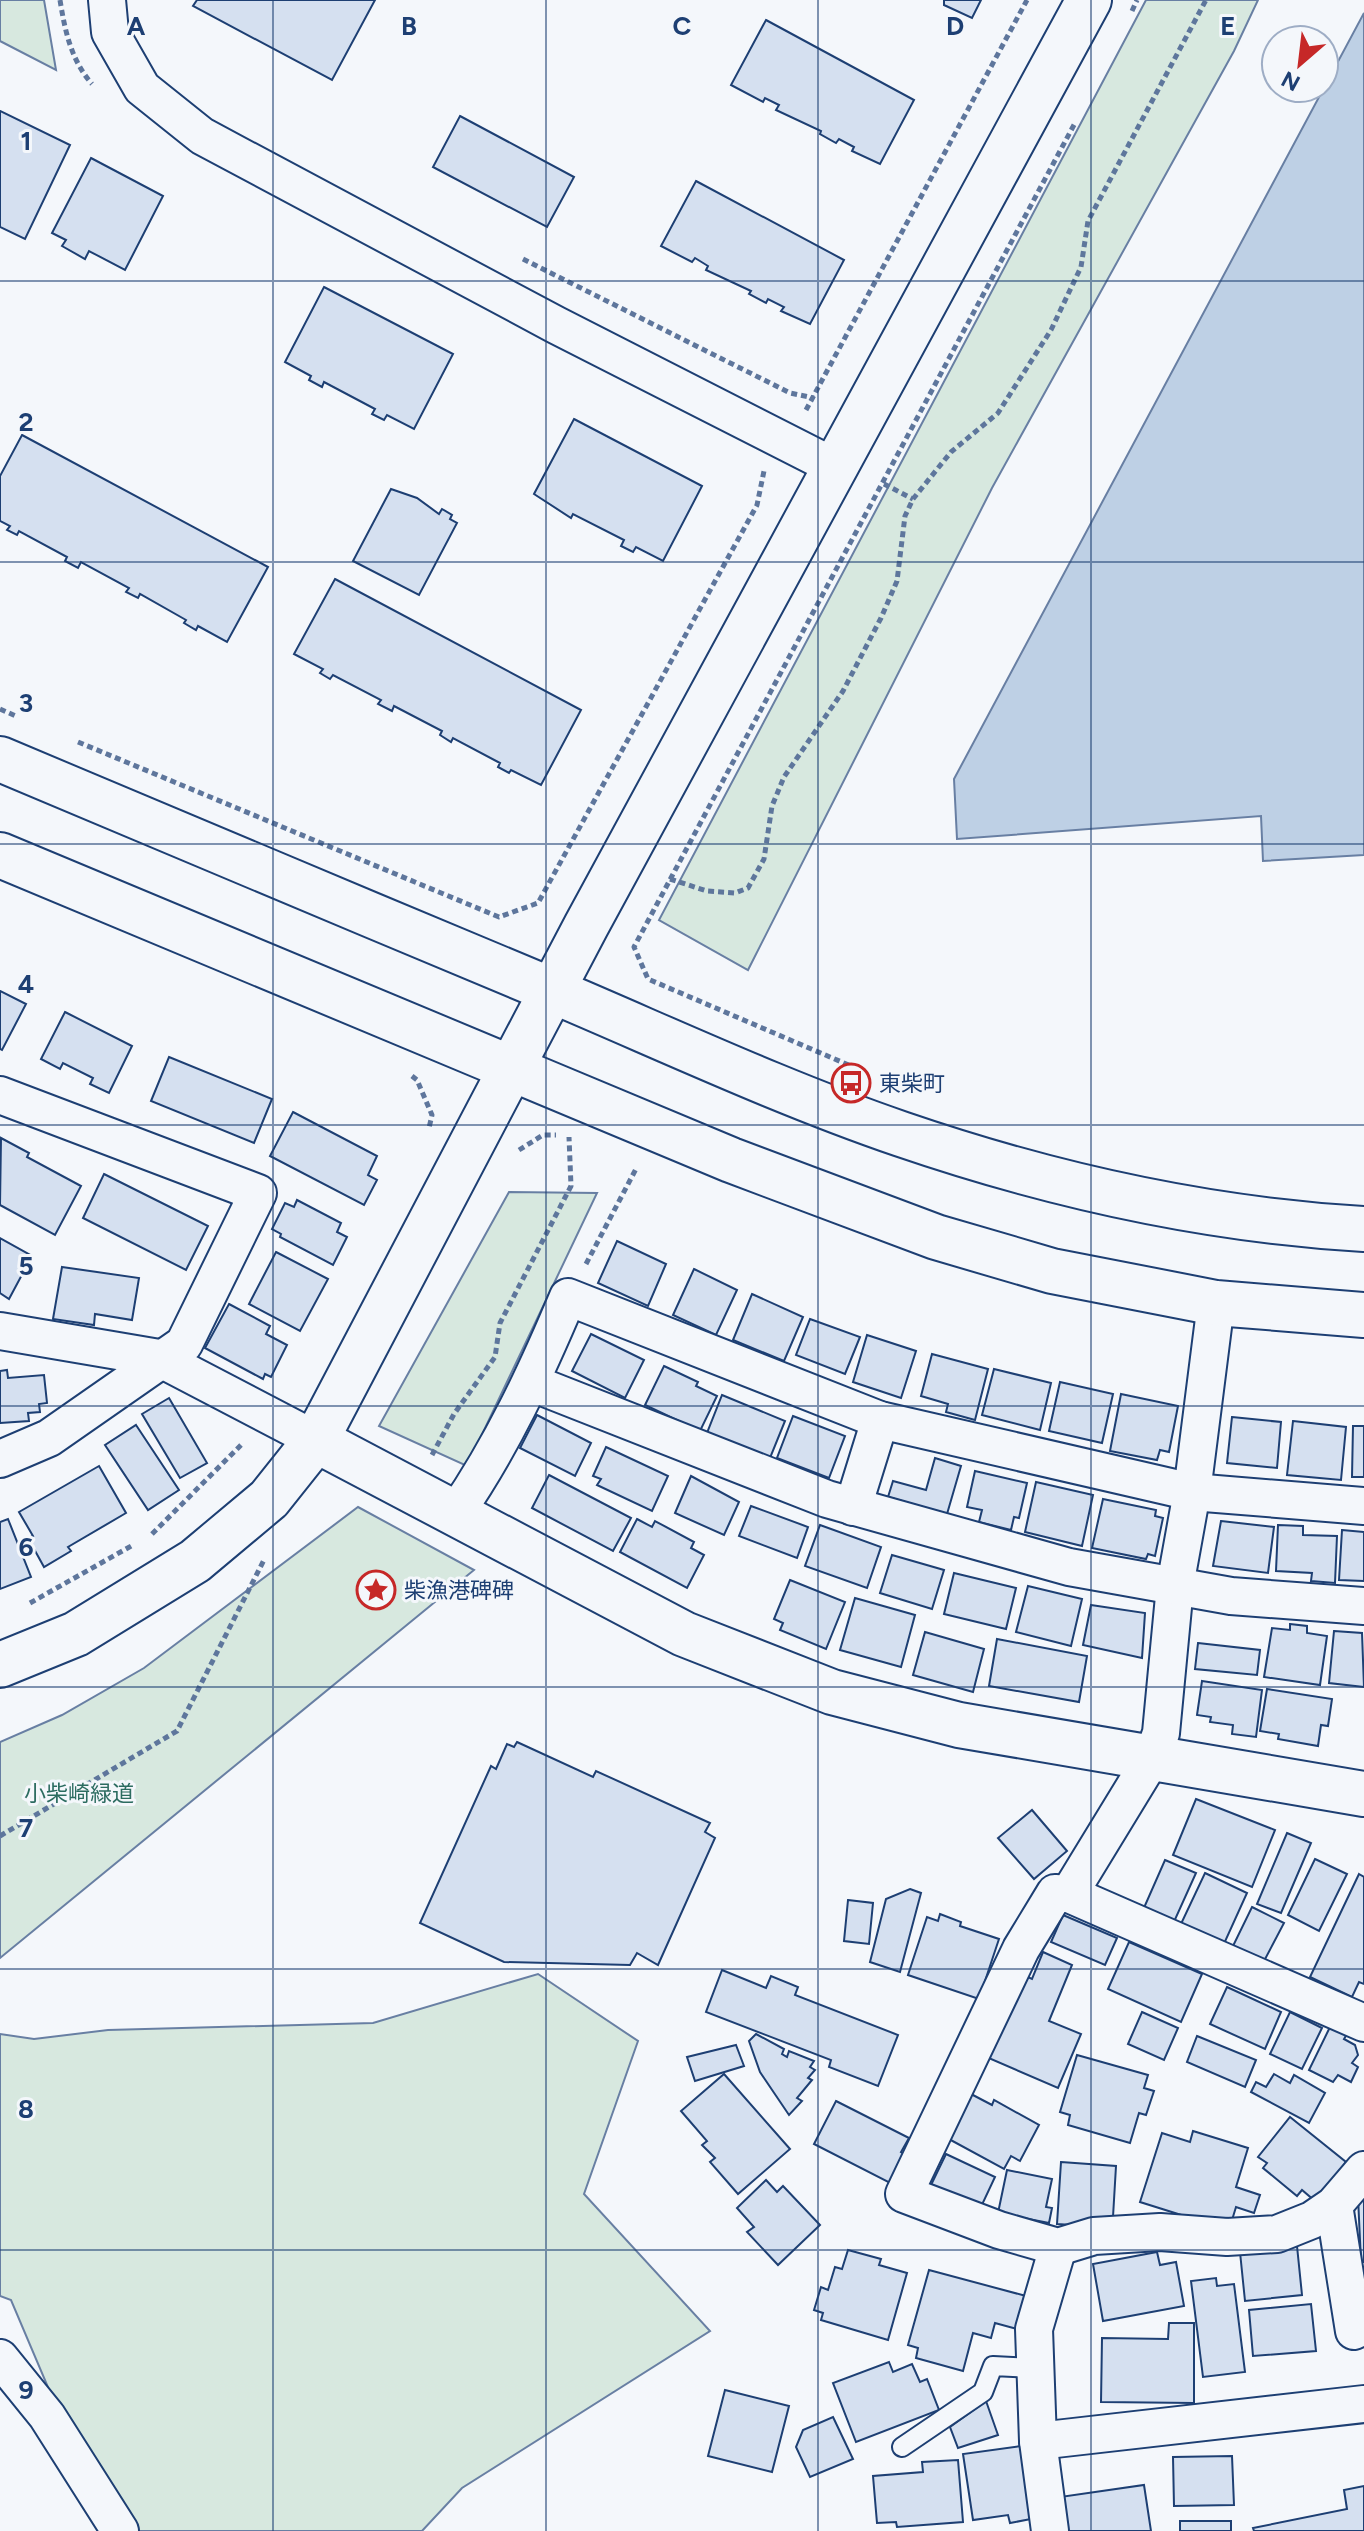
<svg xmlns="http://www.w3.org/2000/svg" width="1364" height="2531" viewBox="0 0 1364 2531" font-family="Figtree,'Noto Sans JP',sans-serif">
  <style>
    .green { fill: #d7e8df; stroke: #687fa3; stroke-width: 2 }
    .water { fill: #bed0e5; stroke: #687fa3; stroke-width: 2 }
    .building { fill: #d5e0f0; stroke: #1d3f73; stroke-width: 2 }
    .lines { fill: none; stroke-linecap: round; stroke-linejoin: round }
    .service-casing { stroke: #1d3f73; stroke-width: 22 }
    .minor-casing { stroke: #1d3f73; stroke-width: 40 }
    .tertiary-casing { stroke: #1d3f73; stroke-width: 48 }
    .path { stroke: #5e769c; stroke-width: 5; stroke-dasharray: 6 4; stroke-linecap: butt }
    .service { stroke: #f4f7fb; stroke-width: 18 }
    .minor { stroke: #f4f7fb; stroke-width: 36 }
    .tertiary { stroke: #f4f7fb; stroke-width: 44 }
    .grid { fill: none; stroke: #1d3f73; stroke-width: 2; stroke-opacity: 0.55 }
    .labels { text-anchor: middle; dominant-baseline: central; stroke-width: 6; stroke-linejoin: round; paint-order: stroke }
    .poi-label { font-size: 22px; fill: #1d3f73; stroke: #f4f7fb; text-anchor: start }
    .park-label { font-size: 22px; fill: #2c6c60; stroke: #f4f7fb }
    .grid-label { font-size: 26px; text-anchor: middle; font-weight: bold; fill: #1d3f73; stroke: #f4f7fb; stroke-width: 6; stroke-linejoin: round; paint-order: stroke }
  </style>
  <rect width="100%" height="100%" fill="#f4f7fb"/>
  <g class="green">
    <polygon points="0,0 44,0 56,70 0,41"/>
    <polygon points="1146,0 1258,0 1234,51 992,488 748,970 659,920"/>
    <polygon points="509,1192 597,1193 467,1466 379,1426"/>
    <polygon points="358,1507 474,1570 0,1958 0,1742 62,1715 144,1668"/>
    <polygon points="538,1974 638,2041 584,2194 710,2331 462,2488 422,2531 109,2531 11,2300 0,2296 0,2034 34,2039 108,2030 373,2023"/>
  </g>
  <polygon class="water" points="1364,13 1364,855 1263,861 1261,816 957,839 954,779"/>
  <g class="building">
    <polygon points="197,0 375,0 332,80 193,6"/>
    <polygon points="944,0 981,0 972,18 944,5"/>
    <polygon points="766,20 914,100 880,164 852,151 854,147 839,139 836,143 820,134 821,131 776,110 779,105 765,98 763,102 731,85"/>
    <polygon points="0,111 70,145 25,239 0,227"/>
    <polygon points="460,116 574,177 547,227 433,167"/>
    <polygon points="91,158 163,196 125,270 89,251 85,259 62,246 66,240 52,233"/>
    <polygon points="696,181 844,260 810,324 781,311 784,307 768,299 766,303 749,294 751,291 706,270 708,266 695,258 692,262 661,246"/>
    <polygon points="324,287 453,354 414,429 387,415 384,420 372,414 375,409 324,382 322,387 309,380 311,376 285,362"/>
    <polygon points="574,419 702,486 663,561 636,547 633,552 621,546 624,540 573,514 571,518 534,494"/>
    <polygon points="22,435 268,567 227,642 198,626 196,630 184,623 186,620 140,594 138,598 126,592 129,588 81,562 78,568 65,561 67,557 19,531 17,535 7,530 10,526 0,521 0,476"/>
    <polygon points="391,489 417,498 439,514 442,509 452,515 450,519 457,523 419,595 353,561"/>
    <polygon points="335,579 581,710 541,785 511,770 509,773 498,767 500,763 453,738 451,742 440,735 442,731 394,706 392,711 378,704 381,700 333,675 330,679 320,673 323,669 294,654"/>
    <polygon points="0,991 26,1004 2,1050 0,1049"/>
    <polygon points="65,1012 132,1046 109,1093 90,1084 93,1078 63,1063 60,1069 41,1059"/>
    <polygon points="169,1057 272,1099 254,1143 151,1101"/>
    <polygon points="293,1112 377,1156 368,1175 377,1180 364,1205 270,1156"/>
    <polygon points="1,1138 29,1153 27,1157 81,1186 55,1235 0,1205"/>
    <polygon points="104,1174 208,1226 186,1270 83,1218"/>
    <polygon points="297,1200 341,1223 337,1232 347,1237 333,1265 280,1237 281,1234 272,1229 285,1203 294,1207"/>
    <polygon points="0,1238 32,1256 9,1299 0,1293"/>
    <polygon points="617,1241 666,1264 648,1306 598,1283"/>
    <polygon points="276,1252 328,1279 300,1331 249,1304"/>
    <polygon points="62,1267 139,1278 132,1320 95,1314 94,1325 53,1319"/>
    <polygon points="694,1269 737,1290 716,1335 673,1315"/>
    <polygon points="752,1294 803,1317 784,1361 733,1340"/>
    <polygon points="229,1304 270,1326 266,1334 287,1345 271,1377 265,1374 263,1379 205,1348"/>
    <polygon points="810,1319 860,1337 845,1374 796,1355"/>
    <polygon points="591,1334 644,1360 625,1398 572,1371"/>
    <polygon points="867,1335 916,1351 901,1398 853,1382"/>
    <polygon points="932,1354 988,1369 975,1420 946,1412 948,1404 921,1396"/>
    <polygon points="664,1366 698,1382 696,1386 717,1396 700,1431 645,1405"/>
    <polygon points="994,1369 1051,1383 1040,1430 982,1415"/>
    <polygon points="7,1370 8,1378 44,1375 47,1403 39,1404 40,1412 28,1413 29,1421 0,1423 0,1371"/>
    <polygon points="1060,1382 1113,1394 1102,1443 1049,1431"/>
    <polygon points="1121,1394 1178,1406 1169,1452 1160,1450 1157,1460 1110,1451"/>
    <polygon points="722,1395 785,1421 770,1458 707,1433"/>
    <polygon points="169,1398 207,1463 180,1478 142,1414"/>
    <polygon points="537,1415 591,1443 575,1476 520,1448"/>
    <polygon points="793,1416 845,1436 829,1478 777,1458"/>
    <polygon points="1232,1417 1281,1422 1277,1468 1227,1463"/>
    <polygon points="1293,1421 1346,1427 1341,1480 1287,1475"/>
    <polygon points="136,1425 179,1490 148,1510 105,1445"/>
    <polygon points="1353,1426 1364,1426 1364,1477 1352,1477"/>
    <polygon points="606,1447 668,1476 652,1511 597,1485 601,1479 593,1476"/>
    <polygon points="935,1458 961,1466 947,1514 888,1497 893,1481 926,1490"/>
    <polygon points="99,1466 126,1513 68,1547 71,1551 44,1567 28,1538 33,1536 19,1512"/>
    <polygon points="975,1471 1027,1483 1019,1518 1014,1517 1011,1530 979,1522 982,1510 967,1507"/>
    <polygon points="549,1475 631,1518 613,1551 532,1508"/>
    <polygon points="691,1476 739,1502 724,1535 675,1513"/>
    <polygon points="1036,1482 1093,1495 1082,1546 1025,1532"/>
    <polygon points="1103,1499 1156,1510 1155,1516 1163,1518 1155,1556 1148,1554 1146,1559 1092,1548"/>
    <polygon points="751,1506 808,1527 797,1558 739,1536"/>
    <polygon points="8,1519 31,1577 0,1589 0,1522"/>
    <polygon points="637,1519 652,1527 655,1521 694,1542 691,1548 704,1555 687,1588 620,1552"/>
    <polygon points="1221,1521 1274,1527 1268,1573 1213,1566"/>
    <polygon points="820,1525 881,1547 867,1588 805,1566"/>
    <polygon points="1278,1525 1303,1526 1303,1535 1337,1536 1335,1583 1311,1581 1312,1573 1276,1571"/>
    <polygon points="1342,1530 1364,1532 1364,1581 1339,1580"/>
    <polygon points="892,1555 944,1570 932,1609 880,1593"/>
    <polygon points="954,1573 1016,1588 1006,1629 944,1614"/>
    <polygon points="790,1580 845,1602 826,1649 780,1630 783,1623 774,1619"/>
    <polygon points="1028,1586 1082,1599 1071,1646 1016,1632"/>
    <polygon points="855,1598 915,1615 901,1667 840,1650"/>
    <polygon points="1091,1605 1145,1613 1142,1658 1083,1645"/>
    <polygon points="1290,1624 1307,1626 1307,1633 1327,1636 1320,1685 1264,1677 1272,1628 1290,1630"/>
    <polygon points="1334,1631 1362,1633 1364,1687 1329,1683"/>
    <polygon points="925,1632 984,1649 973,1692 913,1675"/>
    <polygon points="997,1639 1087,1656 1079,1702 989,1686"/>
    <polygon points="1198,1643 1260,1650 1257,1675 1195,1669"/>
    <polygon points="1202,1681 1262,1690 1256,1737 1232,1734 1233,1725 1210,1722 1211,1717 1197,1715"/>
    <polygon points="1267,1689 1332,1699 1328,1726 1321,1725 1318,1746 1278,1739 1279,1734 1260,1731"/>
    <polygon points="517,1742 593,1777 596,1771 710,1823 705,1832 715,1838 658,1965 637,1953 630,1965 504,1962 420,1923 491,1766 496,1769 507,1744 514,1747"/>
    <polygon points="1196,1799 1275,1830 1252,1887 1173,1855"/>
    <polygon points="1032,1810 1067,1851 1034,1879 998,1838"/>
    <polygon points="1287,1833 1311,1843 1281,1913 1257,1904"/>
    <polygon points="1315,1859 1347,1874 1319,1931 1288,1915"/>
    <polygon points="1165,1860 1196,1873 1173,1924 1143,1910"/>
    <polygon points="1205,1873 1247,1893 1223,1946 1180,1926"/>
    <polygon points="1359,1874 1364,1877 1364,1984 1359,1982 1352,1997 1310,1977"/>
    <polygon points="910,1889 921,1893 900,1972 870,1962 886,1899"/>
    <polygon points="848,1900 873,1903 869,1944 844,1941"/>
    <polygon points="1252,1907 1284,1923 1263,1963 1232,1948"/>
    <polygon points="940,1914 961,1922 960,1926 999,1939 979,1999 908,1975 927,1917 938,1921"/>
    <polygon points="1063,1915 1117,1938 1105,1965 1051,1942"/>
    <polygon points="1129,1942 1202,1974 1181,2022 1108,1989"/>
    <polygon points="1043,1952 1072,1965 1049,2021 1081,2034 1058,2088 984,2056 1019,1973 1032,1979"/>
    <polygon points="722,1970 766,1988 771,1976 798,1987 795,1995 898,2035 878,2086 829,2067 831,2060 706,2012"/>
    <polygon points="1227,1987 1281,2012 1265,2049 1210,2024"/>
    <polygon points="1142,2012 1178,2028 1164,2060 1128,2044"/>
    <polygon points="1290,2012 1322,2028 1302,2069 1270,2054"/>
    <polygon points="1331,2025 1347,2034 1344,2039 1355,2045 1358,2055 1352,2063 1358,2067 1351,2082 1338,2075 1333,2082 1309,2070"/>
    <polygon points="756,2034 784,2049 782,2054 787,2057 789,2051 814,2061 810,2067 815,2070 808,2078 812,2080 797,2098 802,2101 789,2115 760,2072 749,2041"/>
    <polygon points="1197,2036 1256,2060 1245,2087 1187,2062"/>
    <polygon points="736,2045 744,2066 695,2081 687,2057"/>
    <polygon points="1077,2055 1148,2075 1144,2088 1154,2091 1146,2115 1139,2113 1130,2143 1068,2125 1070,2115 1060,2112"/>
    <polygon points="724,2074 790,2149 738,2194 710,2162 715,2158 702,2145 707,2141 681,2111"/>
    <polygon points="1274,2074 1290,2083 1294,2075 1325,2093 1309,2123 1251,2092 1256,2082 1266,2087"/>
    <polygon points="971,2094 992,2105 994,2100 1039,2125 1020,2161 1011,2156 1004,2169 947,2138"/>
    <polygon points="836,2101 909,2138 901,2152 910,2157 896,2186 814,2144"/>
    <polygon points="1290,2117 1346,2162 1315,2201 1302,2190 1297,2196 1263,2168 1267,2163 1258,2157"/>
    <polygon points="1193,2131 1248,2148 1236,2187 1260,2195 1254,2213 1236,2207 1229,2230 1140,2202 1162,2133 1190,2142"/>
    <polygon points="946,2154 995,2177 980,2209 931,2185"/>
    <polygon points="1061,2162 1116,2166 1113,2217 1104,2217 1103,2227 1057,2224"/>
    <polygon points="1007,2170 1052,2179 1046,2207 1052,2208 1049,2223 998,2213"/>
    <polygon points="766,2180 777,2192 783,2186 820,2225 778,2265 747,2232 754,2227 737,2208"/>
    <polygon points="1358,2197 1364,2197 1364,2262 1361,2262"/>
    <polygon points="1297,2246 1302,2295 1245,2301 1240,2252"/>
    <polygon points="848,2250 881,2259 879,2265 907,2273 888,2340 821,2320 823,2313 814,2310 821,2287 828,2290 835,2267 842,2269"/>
    <polygon points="1157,2252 1160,2265 1176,2262 1184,2306 1103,2321 1093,2264"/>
    <polygon points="929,2270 1026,2296 1017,2329 995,2323 991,2338 973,2333 963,2371 916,2358 918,2348 908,2345"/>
    <polygon points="1216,2278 1217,2286 1234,2284 1245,2372 1203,2377 1191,2281"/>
    <polygon points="1311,2304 1316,2351 1253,2356 1249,2310"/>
    <polygon points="1169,2323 1194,2323 1194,2403 1101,2402 1102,2338 1168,2339"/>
    <polygon points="889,2362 893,2372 912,2364 920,2382 927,2379 939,2410 856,2442 833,2383"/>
    <polygon points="725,2390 789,2406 772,2472 708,2456"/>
    <polygon points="986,2401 998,2435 958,2448 950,2427"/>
    <polygon points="833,2417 853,2459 810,2477 796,2447 803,2430"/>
    <polygon points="1021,2446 1031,2519 1010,2523 1008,2515 973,2520 963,2454"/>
    <polygon points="1232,2456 1234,2505 1174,2506 1173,2457"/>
    <polygon points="958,2460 963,2522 897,2527 896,2522 877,2523 873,2476 923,2472 922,2462"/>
    <polygon points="1144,2485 1151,2531 1065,2531 1060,2497"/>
    <polygon points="1364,2486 1364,2531 1254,2531 1253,2528 1347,2509 1344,2490"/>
    <rect x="1180" y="2521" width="51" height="10"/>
  </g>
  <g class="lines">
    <defs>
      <polyline id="service" points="902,2447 983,2392 993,2366 1034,2368"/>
      <g id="minor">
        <polyline points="107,0 110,32 142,88 202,136 556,325 835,467"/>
        <polyline points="0,1095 258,1193 184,1344 49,1438 0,1459"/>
        <polyline points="1216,1303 1192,1492 1175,1586 1161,1733 1152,1758 1069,1894 1055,1893 1021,1949 904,2194 999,2230 1058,2247 1094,2236 1160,2232 1227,2237 1277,2234 1312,2220 1334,2205 1364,2170"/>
        <polyline points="0,1331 159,1358 316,1440"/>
        <polyline points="532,1383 827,1499 1069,1567 1231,1596 1364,1606"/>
        <polyline points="853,1507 880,1420"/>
        <path d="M455,1514C502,1446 536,1373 568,1297L880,1420L1192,1492L1364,1506"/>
        <polyline points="1069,1894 1364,2023"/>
        <polyline points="1334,2205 1354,2331"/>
        <polyline points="0,2358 47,2416 120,2531"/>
        <polyline points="1038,2441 1364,2404"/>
        <polyline points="1050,2531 1038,2441 1034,2329 1058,2247"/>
      </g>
      <g id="tertiary">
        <path d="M0,759C185,838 372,915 558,993C671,1041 784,1094 901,1134C1050,1185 1207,1220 1364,1229"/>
        <polyline points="0,855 731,1160 936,1237 1052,1271 1216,1303 1364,1315"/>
        <polyline points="316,1440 684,1634 832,1692 959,1725 1364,1794"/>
        <polyline points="0,1665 76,1634 195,1561 269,1499 316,1440 586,926 1089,0"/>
      </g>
    </defs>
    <use href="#service" class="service-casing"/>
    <use href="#minor" class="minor-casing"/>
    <use href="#tertiary" class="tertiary-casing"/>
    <g class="path">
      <path d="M60,0C65,31 71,60 92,84"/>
      <polyline points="1132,11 1137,0"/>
      <polyline points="523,259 790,393 814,398"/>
      <polyline points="806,410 1027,0"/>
      <polyline points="884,484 913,499"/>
      <polyline points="0,709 18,717"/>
      <polyline points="78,742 499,917 538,903 757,505 764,471"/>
      <polyline points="670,879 707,891 735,893 748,888 764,859 772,806 784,777 843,691 881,618 897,581 905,516 913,499 951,452 998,413 1051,330 1081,267 1088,221 1206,0"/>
      <polyline points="858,1069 648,979 634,947 1075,123"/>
      <polyline points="412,1076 417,1080 432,1115 429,1128"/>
      <polyline points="519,1150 543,1135 556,1135"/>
      <polyline points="586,1264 637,1167"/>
      <polyline points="432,1455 454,1414 495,1357 500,1323 571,1186 569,1137"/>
      <polyline points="152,1534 241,1445"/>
      <polyline points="30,1603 133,1545"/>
      <polyline points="0,1836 177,1731 265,1558"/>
    </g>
    <use href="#service" class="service"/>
    <use href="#minor" class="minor"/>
    <use href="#tertiary" class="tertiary"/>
  </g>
  <path class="grid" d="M273,0V2531M546,0V2531M818,0V2531M1091,0V2531M0,281H1364M0,562H1364M0,844H1364M0,1125H1364M0,1406H1364M0,1687H1364M0,1969H1364M0,2250H1364"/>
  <defs>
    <symbol id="bus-ring" viewBox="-11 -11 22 22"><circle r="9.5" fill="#f4f7fb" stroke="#c62828" stroke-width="1.5"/><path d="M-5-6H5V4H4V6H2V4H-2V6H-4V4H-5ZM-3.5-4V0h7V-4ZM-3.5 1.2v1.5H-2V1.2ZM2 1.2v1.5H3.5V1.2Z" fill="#c62828"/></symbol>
    <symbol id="sight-ring" viewBox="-11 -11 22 22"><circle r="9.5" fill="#f4f7fb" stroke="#c62828" stroke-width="1.5"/><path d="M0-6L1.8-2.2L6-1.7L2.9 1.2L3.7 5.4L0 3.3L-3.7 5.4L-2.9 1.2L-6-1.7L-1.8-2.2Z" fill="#c62828"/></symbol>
  </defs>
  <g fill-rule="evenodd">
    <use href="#bus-ring" x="829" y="1061" width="44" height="44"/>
    <use href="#sight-ring" x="354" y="1568" width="44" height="44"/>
  </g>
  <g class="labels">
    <g class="poi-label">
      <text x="879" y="1083">東柴町</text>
      <text x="404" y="1590">柴漁港碑碑</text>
    </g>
    <g class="park-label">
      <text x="79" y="1793">小柴崎緑道</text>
    </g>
  </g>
  <g class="grid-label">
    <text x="136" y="35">A</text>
    <text x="409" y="35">B</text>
    <text x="682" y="35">C</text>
    <text x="955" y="35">D</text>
    <text x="1228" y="35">E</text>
    <text x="26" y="150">1</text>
    <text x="26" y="431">2</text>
    <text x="26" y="712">3</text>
    <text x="26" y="993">4</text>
    <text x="26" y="1275">5</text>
    <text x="26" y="1556">6</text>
    <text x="26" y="1837">7</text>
    <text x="26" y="2118">8</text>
    <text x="26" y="2399">9</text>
  </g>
  <g transform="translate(1300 64) rotate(208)"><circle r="38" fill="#f4f7fb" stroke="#9eadc5" stroke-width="2"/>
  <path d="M0-6L14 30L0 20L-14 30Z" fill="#c62828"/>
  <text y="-12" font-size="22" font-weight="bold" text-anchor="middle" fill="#1d3f73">N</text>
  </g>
</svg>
